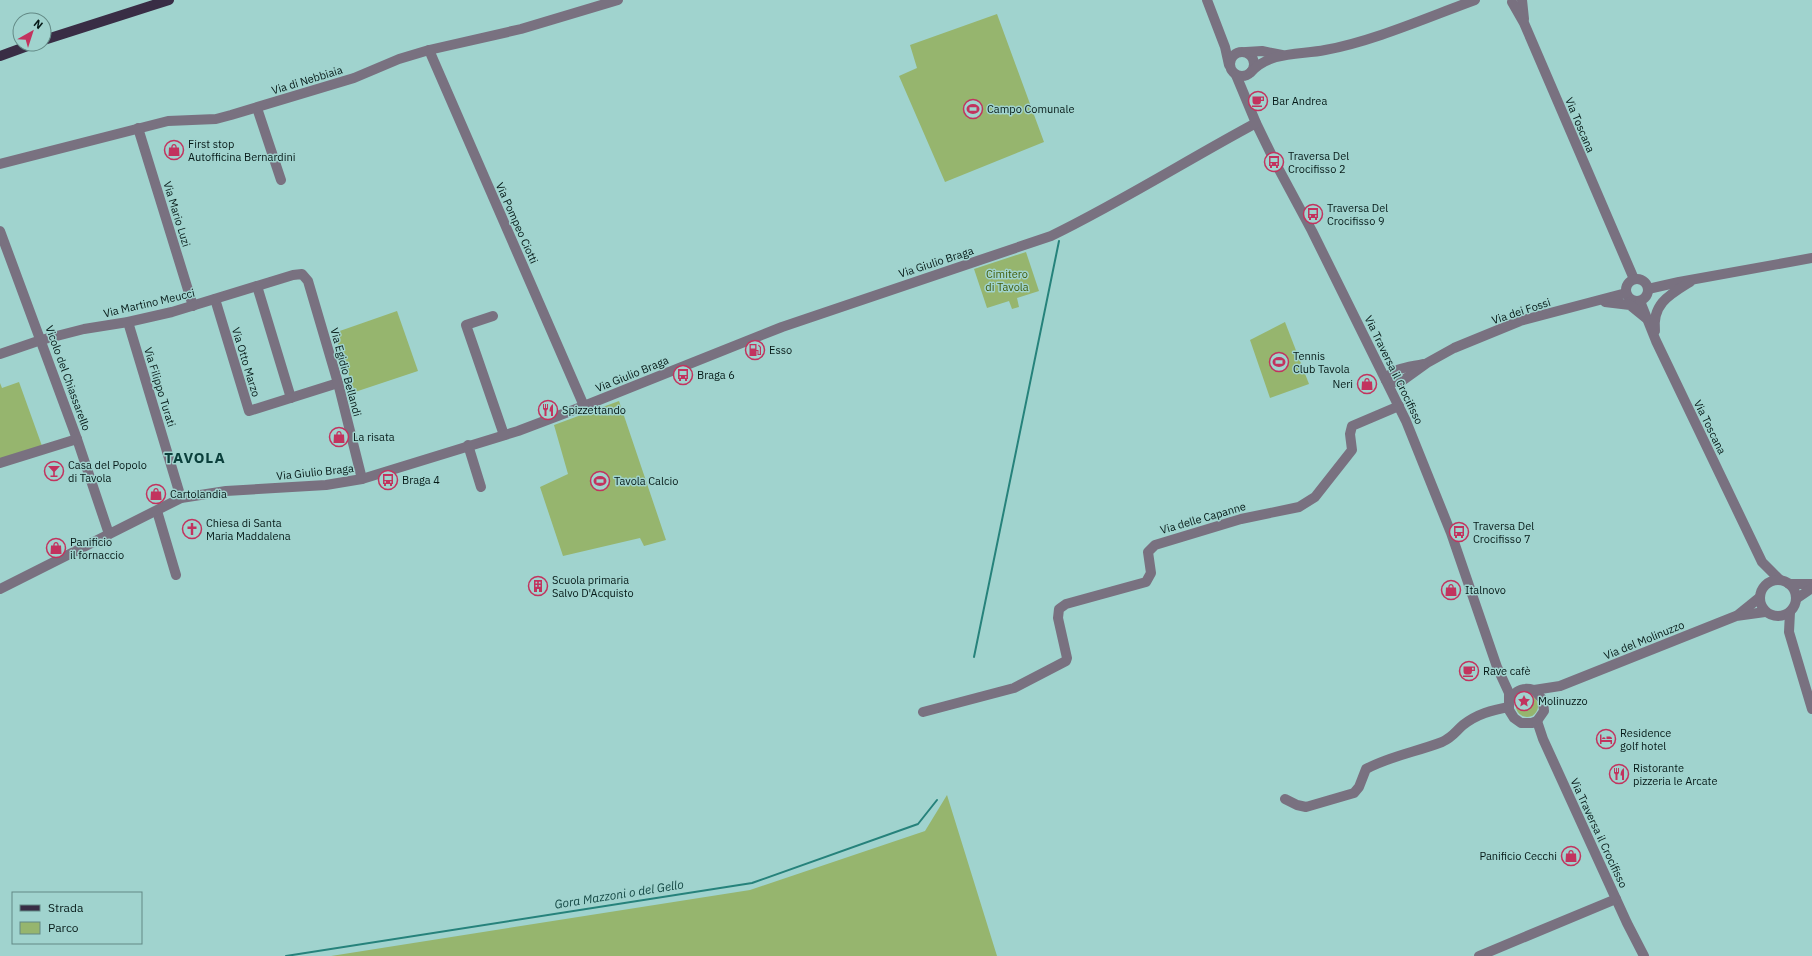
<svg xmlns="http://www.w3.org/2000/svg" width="1812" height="956" viewBox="0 0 1812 956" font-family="'IBM Plex Sans',sans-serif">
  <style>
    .green { fill: #96b56e }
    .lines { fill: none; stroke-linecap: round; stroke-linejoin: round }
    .stream { stroke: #26827b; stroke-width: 2 }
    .minor { stroke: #797180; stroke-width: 10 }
    .major { stroke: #392d45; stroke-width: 10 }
    .labels { text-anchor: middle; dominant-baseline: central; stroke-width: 3; stroke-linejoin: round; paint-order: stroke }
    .street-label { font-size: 11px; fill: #061a18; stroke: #a0d3ce }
    .poi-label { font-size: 11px; fill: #061a18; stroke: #a0d3ce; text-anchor: start }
    .park-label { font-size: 11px; fill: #405c09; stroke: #a0d3ce }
    .water-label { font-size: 12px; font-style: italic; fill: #154945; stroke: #a0d3ce }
    .district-label { font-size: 15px; font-weight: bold; letter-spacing: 1px; fill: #0b403c; stroke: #a0d3ce }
  </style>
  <rect width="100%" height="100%" fill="#a0d3ce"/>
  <g class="green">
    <polygon points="997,14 1044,142 945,182 899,76 917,68 910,45"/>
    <polygon points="1026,252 1039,291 1017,298 1019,307 1012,309 1009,301 987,308 974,269"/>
    <polygon points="397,311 418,371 355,392 334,333"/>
    <polygon points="1285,322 1309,384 1270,398 1250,340"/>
    <polygon points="19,382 42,446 0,459 0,383 2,388"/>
    <polygon points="619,401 666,540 644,546 640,538 563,556 540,487 568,474 554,425"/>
    <circle cx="1527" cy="706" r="11"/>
    <polygon points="947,795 997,956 331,956 750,890 925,831"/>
  </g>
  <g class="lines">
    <g class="stream">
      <polyline points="974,657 1059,241"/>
      <polyline points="286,956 752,883 918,824 937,800"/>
    </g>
    <g class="minor">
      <polyline points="1207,0 1225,47 1229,65"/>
      <polyline points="1522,0 1524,19"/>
      <polyline points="1512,2 1524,23 1634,279"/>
      <polyline points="429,50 584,406"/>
      <circle cx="1242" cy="64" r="12"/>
      <polyline points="1246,52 1262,51 1282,55"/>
      <path d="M1251,72C1270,51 1300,55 1325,50C1374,41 1428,17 1475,0"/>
      <path d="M1236,75L1256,123L1276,164L1312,231L1406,421L1451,533L1497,667L1509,693V710L1514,718L1521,723H1532L1537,721L1544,711L1543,700L1534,690C1523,687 1515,690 1510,701"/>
      <polyline points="257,108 281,180"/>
      <polyline points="138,128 193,306"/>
      <polyline points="0,164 168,121 216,119 231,115 354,78 399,59 429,50 521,29 618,0"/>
      <polyline points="0,231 77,439 109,534"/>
      <circle cx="1637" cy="290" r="11"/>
      <polyline points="257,286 291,398"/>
      <polyline points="1648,289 1679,282 1812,258"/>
      <polyline points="215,299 249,411 338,383"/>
      <polyline points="1640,301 1656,341 1762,562 1780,580"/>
      <polyline points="1605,302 1630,305 1646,318"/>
      <polyline points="493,316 466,325 504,435"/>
      <polyline points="128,322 181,498"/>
      <path d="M1655,331C1652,304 1669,295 1690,282"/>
      <polyline points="0,354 41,340 84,329 128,322 172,312 293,275 302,274 308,281 338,383 362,479"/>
      <polyline points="1386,380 1393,382 1402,381 1427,363 1454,348 1520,321 1626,293"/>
      <path d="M1386,380C1393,367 1411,367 1423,364"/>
      <polyline points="468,445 481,487"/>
      <polyline points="0,463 77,439"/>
      <polyline points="157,511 176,575"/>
      <circle cx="1778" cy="598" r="18"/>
      <polyline points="1789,584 1812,584"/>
      <path d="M0,589L181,498L226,491L326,485L362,479L518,431L584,406L782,327L1051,236C1121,202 1187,160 1256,123"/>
      <polyline points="1796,599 1812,588"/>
      <polyline points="1790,612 1789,632 1812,709"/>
      <polyline points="1738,615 1759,598"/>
      <polyline points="1534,690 1560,686 1736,616 1765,612"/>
      <polyline points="923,712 1014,688 1066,661 1067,658 1058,618 1059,609 1066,604 1146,582 1151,573 1148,552 1155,545 1241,519 1299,507 1315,497 1352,450 1350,434 1352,426 1399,406"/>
      <polyline points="1537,721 1543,739 1627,923 1644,956"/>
      <path d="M1285,799L1297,805L1306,807L1354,793L1359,787L1366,769C1390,756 1416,752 1442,742C1453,737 1455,732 1463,725C1477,714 1492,710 1509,707"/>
      <polyline points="1479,956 1616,899"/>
    </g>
    <g class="major">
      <polyline points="44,40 169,0"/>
      <polyline points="0,56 33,44"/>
    </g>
  </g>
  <defs>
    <symbol id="cafe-ring" viewBox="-11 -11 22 22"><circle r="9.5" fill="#a0d3ce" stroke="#c2335e" stroke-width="1.5"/><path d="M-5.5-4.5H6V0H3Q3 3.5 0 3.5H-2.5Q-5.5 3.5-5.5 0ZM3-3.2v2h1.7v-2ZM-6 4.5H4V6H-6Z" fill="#c2335e"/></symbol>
    <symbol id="stadium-ring" viewBox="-11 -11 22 22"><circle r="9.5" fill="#a0d3ce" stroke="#c2335e" stroke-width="1.5"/><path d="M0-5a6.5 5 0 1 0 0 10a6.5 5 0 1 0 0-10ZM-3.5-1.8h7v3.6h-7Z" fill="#c2335e"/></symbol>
    <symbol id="shop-ring" viewBox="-11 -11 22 22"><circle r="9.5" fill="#a0d3ce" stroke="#c2335e" stroke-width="1.5"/><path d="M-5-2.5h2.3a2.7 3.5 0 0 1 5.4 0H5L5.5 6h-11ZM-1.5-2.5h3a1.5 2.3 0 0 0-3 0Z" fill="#c2335e"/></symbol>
    <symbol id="bus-ring" viewBox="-11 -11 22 22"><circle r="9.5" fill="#a0d3ce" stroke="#c2335e" stroke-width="1.5"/><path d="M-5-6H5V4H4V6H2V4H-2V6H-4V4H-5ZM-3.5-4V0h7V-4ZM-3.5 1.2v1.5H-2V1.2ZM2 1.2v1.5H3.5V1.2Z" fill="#c2335e"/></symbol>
    <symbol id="fuel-ring" viewBox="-11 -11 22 22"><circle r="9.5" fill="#a0d3ce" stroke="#c2335e" stroke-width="1.5"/><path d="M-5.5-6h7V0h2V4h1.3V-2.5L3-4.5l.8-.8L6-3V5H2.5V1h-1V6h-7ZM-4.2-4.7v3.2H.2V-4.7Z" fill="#c2335e"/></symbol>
    <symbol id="restaurant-ring" viewBox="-11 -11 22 22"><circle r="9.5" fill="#a0d3ce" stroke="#c2335e" stroke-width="1.5"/><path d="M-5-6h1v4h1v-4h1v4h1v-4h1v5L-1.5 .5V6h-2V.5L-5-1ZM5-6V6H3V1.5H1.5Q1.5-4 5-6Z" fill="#c2335e"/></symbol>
    <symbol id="bar-ring" viewBox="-11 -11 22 22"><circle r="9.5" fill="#a0d3ce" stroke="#c2335e" stroke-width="1.5"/><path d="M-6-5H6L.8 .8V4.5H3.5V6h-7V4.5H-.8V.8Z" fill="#c2335e"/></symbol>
    <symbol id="church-ring" viewBox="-11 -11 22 22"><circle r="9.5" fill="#a0d3ce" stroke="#c2335e" stroke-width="1.5"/><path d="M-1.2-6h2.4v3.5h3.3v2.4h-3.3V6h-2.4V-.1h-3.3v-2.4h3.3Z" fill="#c2335e"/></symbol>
    <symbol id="building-ring" viewBox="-11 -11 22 22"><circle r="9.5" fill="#a0d3ce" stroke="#c2335e" stroke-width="1.5"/><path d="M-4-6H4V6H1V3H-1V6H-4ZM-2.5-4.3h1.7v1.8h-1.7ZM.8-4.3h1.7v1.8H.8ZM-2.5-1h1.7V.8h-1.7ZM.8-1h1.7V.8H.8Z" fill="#c2335e"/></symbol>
    <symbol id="sight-ring" viewBox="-11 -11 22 22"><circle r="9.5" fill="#a0d3ce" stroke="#c2335e" stroke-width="1.5"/><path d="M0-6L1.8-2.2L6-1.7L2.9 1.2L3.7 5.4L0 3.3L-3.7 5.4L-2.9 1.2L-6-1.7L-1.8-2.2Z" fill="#c2335e"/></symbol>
    <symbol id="hotel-ring" viewBox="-11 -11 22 22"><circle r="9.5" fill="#a0d3ce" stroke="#c2335e" stroke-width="1.5"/><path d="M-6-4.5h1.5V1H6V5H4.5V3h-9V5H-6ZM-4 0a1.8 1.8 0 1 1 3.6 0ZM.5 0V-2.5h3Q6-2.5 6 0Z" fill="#c2335e"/></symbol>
  </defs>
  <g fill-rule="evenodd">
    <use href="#cafe-ring" x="1247" y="90" width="22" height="22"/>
    <use href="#stadium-ring" x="962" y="98" width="22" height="22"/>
    <use href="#shop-ring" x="163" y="139" width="22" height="22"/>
    <use href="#bus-ring" x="1263" y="151" width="22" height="22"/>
    <use href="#bus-ring" x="1302" y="203" width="22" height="22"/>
    <use href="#fuel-ring" x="744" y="339" width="22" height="22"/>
    <use href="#stadium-ring" x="1268" y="351" width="22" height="22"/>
    <use href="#bus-ring" x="672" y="364" width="22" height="22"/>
    <use href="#shop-ring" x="1356" y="373" width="22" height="22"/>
    <use href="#restaurant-ring" x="537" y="399" width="22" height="22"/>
    <use href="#shop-ring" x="328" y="426" width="22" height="22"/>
    <use href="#bar-ring" x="43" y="460" width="22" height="22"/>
    <use href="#bus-ring" x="377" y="469" width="22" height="22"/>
    <use href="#stadium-ring" x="589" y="470" width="22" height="22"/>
    <use href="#shop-ring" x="145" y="483" width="22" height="22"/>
    <use href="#church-ring" x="181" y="518" width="22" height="22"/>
    <use href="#bus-ring" x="1448" y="521" width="22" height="22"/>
    <use href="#shop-ring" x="45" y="537" width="22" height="22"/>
    <use href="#building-ring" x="527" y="575" width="22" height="22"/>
    <use href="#shop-ring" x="1440" y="579" width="22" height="22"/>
    <use href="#cafe-ring" x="1458" y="660" width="22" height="22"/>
    <use href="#sight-ring" x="1513" y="690" width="22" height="22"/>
    <use href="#hotel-ring" x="1595" y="728" width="22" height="22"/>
    <use href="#restaurant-ring" x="1608" y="763" width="22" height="22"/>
    <use href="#shop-ring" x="1560" y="845" width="22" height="22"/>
  </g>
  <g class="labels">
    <g class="street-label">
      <text transform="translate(307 80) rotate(-17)">Via di Nebbiaia</text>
      <text transform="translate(1580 125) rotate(67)">Via Toscana</text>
      <text transform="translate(177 214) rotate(73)">Via Mario Luzi</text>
      <text transform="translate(517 223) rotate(66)">Via Pompeo Ciotti</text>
      <text transform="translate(936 262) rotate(-18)">Via Giulio Braga</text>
      <text transform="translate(149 303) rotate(-13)">Via Martino Meucci</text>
      <text transform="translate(1521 311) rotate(-18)">Via dei Fossi</text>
      <text transform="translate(246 362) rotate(73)">Via Otto Marzo</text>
      <text transform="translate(1394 370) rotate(64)">Via Traversa il Crocifisso</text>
      <text transform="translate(346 372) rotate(75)">Via Egidio Bellandi</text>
      <text transform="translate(632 374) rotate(-22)">Via Giulio Braga</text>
      <text transform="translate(68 378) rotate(70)">Vicolo del Chiassarello</text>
      <text transform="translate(160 387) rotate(73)">Via Filippo Turati</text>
      <text transform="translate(1710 427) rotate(64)">Via Toscana</text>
      <text transform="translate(315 472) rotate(-6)">Via Giulio Braga</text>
      <text transform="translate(1203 518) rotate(-16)">Via delle Capanne</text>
      <text transform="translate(1644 640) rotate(-22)">Via del Molinuzzo</text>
      <text transform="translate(1599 833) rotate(65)">Via Traversa il Crocifisso</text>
    </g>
    <g class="poi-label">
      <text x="1272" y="101">Bar Andrea</text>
      <text x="987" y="109">Campo Comunale</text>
      <text x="188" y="144">First stop<tspan x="188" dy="13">Autofficina Bernardini</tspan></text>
      <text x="1288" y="156">Traversa Del<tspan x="1288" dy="13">Crocifisso 2</tspan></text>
      <text x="1327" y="208">Traversa Del<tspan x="1327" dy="13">Crocifisso 9</tspan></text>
      <text x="769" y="350">Esso</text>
      <text x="1293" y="356">Tennis<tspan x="1293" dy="13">Club Tavola</tspan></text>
      <text x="697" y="375">Braga 6</text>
      <text x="1353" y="384" text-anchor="end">Neri</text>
      <text x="562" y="410">Spizzettando</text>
      <text x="353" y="437">La risata</text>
      <text x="68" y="465">Casa del Popolo<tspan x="68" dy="13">di Tavola</tspan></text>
      <text x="402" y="480">Braga 4</text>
      <text x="614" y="481">Tavola Calcio</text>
      <text x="170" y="494">Cartolandia</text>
      <text x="206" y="523">Chiesa di Santa<tspan x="206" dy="13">Maria Maddalena</tspan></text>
      <text x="1473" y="526">Traversa Del<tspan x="1473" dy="13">Crocifisso 7</tspan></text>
      <text x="70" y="542">Panificio<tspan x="70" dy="13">il fornaccio</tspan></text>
      <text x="552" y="580">Scuola primaria<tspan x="552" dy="13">Salvo D'Acquisto</tspan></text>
      <text x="1465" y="590">Italnovo</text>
      <text x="1483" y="671">Rave cafè</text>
      <text x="1538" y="701">Molinuzzo</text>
      <text x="1620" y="733">Residence<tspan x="1620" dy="13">golf hotel</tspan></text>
      <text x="1633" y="768">Ristorante<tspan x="1633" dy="13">pizzeria le Arcate</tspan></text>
      <text x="1557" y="856" text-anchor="end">Panificio Cecchi</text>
    </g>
    <g class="park-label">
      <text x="1007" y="274">Cimitero<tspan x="1007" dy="13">di Tavola</tspan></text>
    </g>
    <g class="water-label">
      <text transform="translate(619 894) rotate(-9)">Gora Mazzoni o del Gello</text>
    </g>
    <g class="district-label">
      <text x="195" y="457">TAVOLA</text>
    </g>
  </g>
  <rect x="12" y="892" width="130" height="52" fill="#a0d3ce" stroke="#628985"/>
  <rect x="20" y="905" width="20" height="6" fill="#392d45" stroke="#628985"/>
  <text x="48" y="912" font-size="12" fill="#061a18">Strada</text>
  <rect x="20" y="922" width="20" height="12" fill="#96b56e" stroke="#628985"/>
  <text x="48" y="932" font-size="12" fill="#061a18">Parco</text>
  <g transform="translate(32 32) rotate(39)"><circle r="19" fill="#a0d3ce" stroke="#628985"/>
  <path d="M0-3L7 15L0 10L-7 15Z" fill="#c2335e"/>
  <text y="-6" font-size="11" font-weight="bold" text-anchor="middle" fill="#061a18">N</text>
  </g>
</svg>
